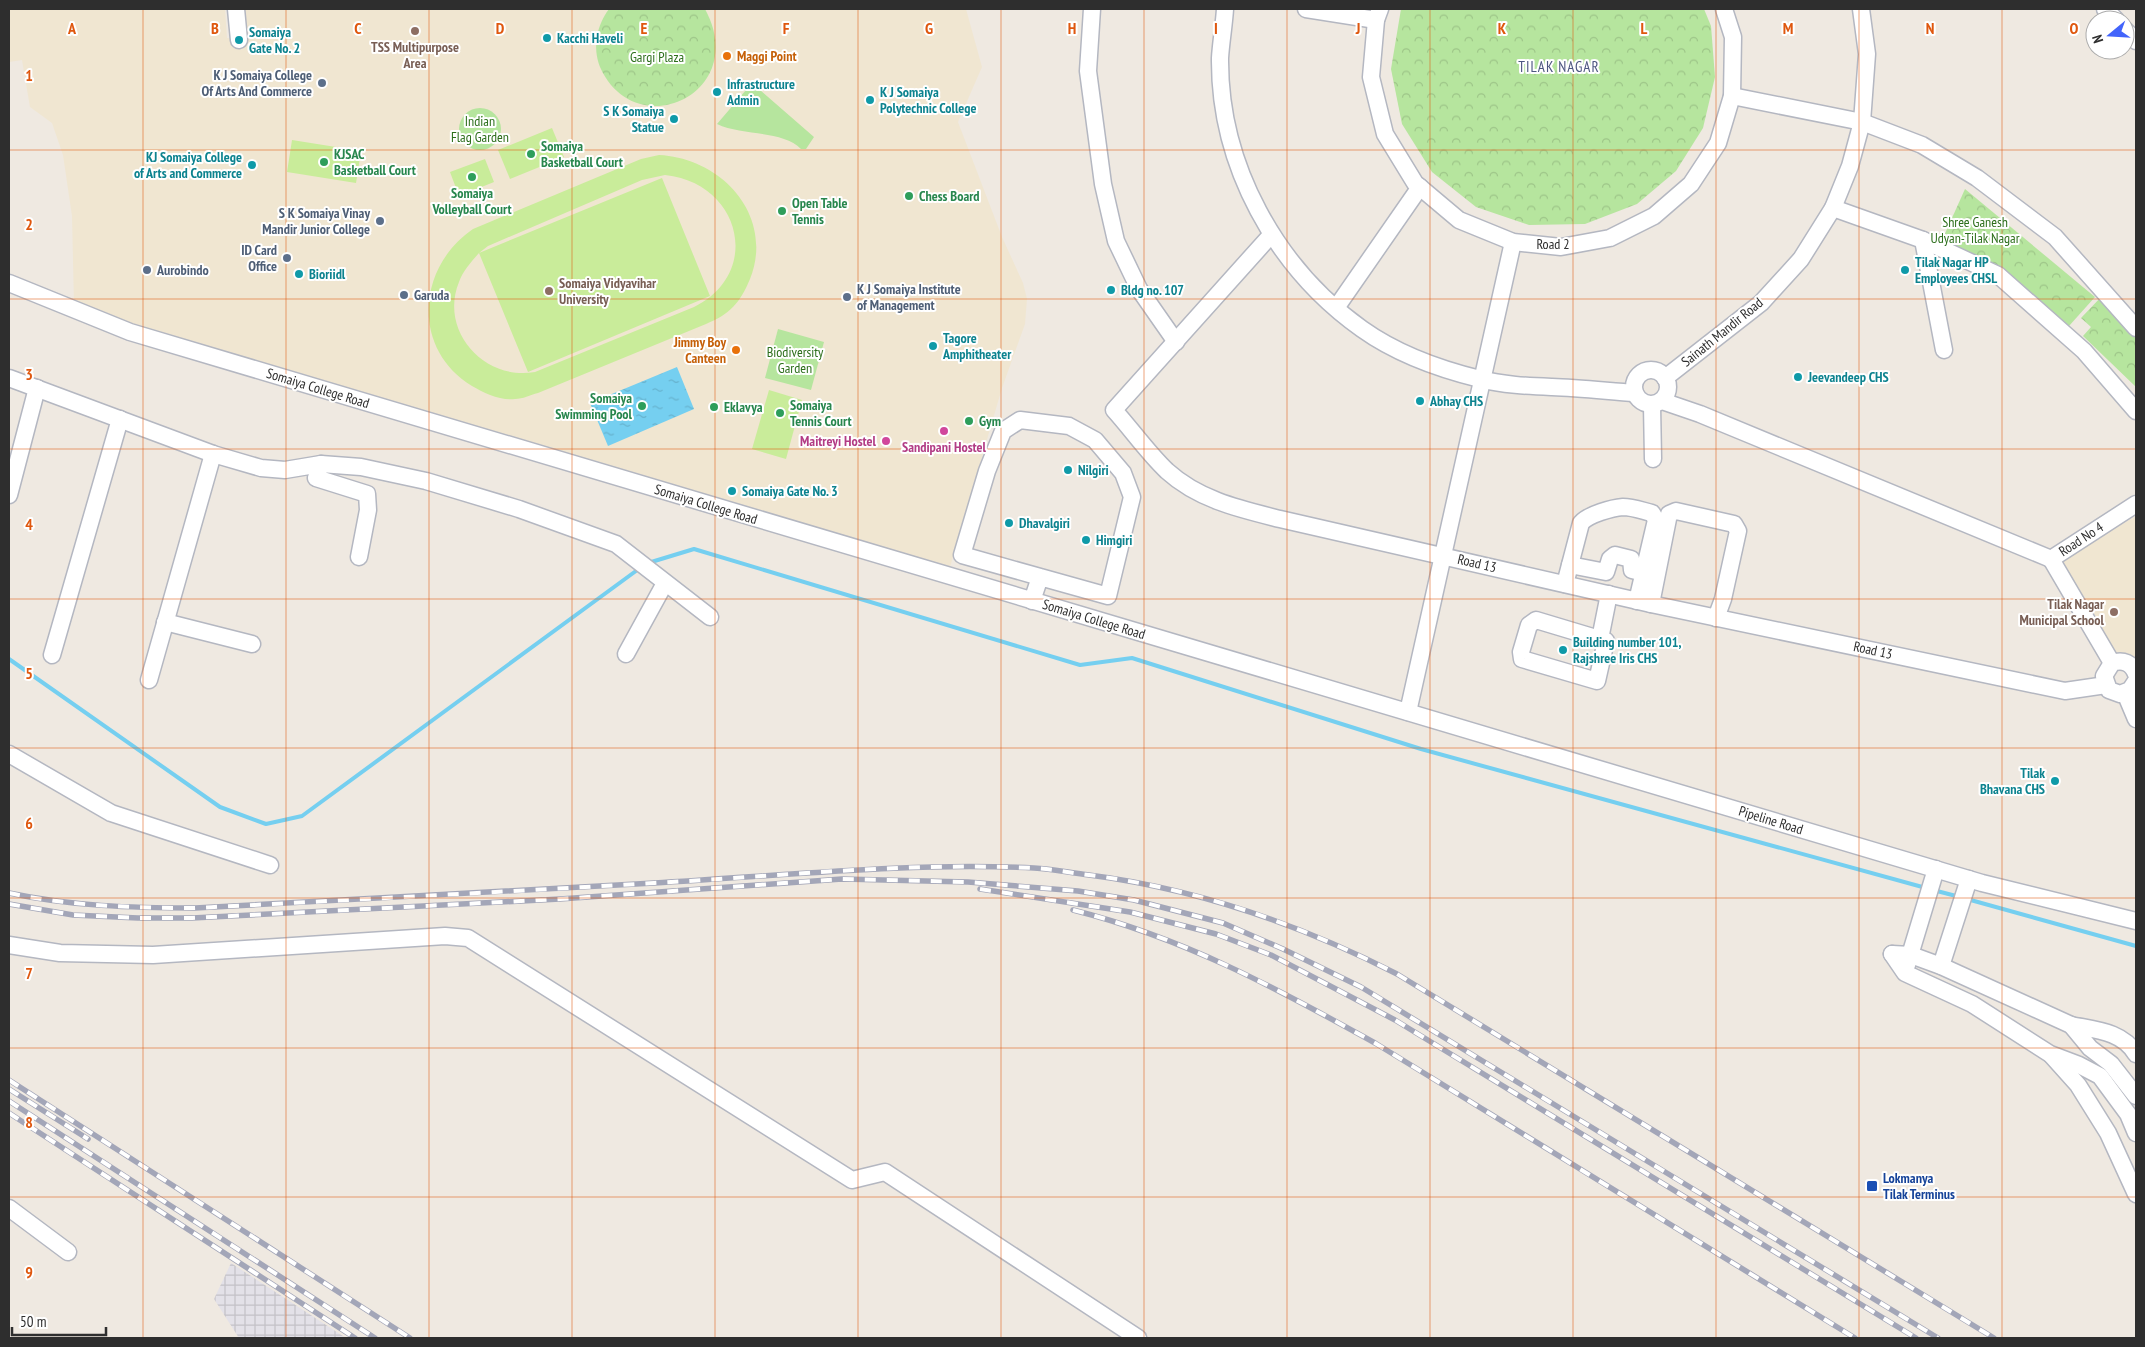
<svg xmlns="http://www.w3.org/2000/svg" width="2145" height="1347" viewBox="0 0 2145 1347" font-family="'PT Sans Narrow',sans-serif">
  <style>
    .industrial { fill: url(#industrial-grid) }
    .education { fill: #f0e6d1 }
    .grass { fill: #b6e59e }
    .park { fill: url(#park-crowns) }
    .pitch { fill: #c9ec9a; fill-rule: evenodd }
    .water { fill: url(#water-ripples) }
    .lines { fill: none; stroke-linecap: round; stroke-linejoin: round }
    .stream { stroke: #75cff0; stroke-width: 4 }
    .minor-casing { stroke: #b4b7c1; stroke-width: 19 }
    .minor { stroke: #fff; stroke-width: 16 }
    .rail-casing { stroke: #a3a6b8; stroke-width: 5.5 }
    .rail { stroke: #fff; stroke-width: 4; stroke-dasharray: 11; stroke-linecap: butt }
    .grid { fill: none; stroke: #df570e; stroke-width: 1; stroke-opacity: 0.55 }
    .education-dot { fill: #8d6e63; stroke: #fff; stroke-width: 2 }
    .culture-dot { fill: #0f9aa8; stroke: #fff; stroke-width: 2 }
    .food-dot { fill: #e8710a; stroke: #fff; stroke-width: 2 }
    .service-dot { fill: #5c6f8a; stroke: #fff; stroke-width: 2 }
    .leisure-dot { fill: #2e9e5b; stroke: #fff; stroke-width: 2 }
    .hotel-dot { fill: #d1479c; stroke: #fff; stroke-width: 2 }
    .transit-dot { fill: #1a4fb4; stroke: #fff; stroke-width: 2 }
    .labels { text-anchor: middle; dominant-baseline: central; stroke-width: 4; stroke-linejoin: round; paint-order: stroke }
    .culture-label { font-size: 14px; font-weight: bold; fill: #0d838f; stroke: #fff; text-anchor: start }
    .education-label { font-size: 14px; font-weight: bold; fill: #785e54; stroke: #fff }
    .food-label { font-size: 14px; font-weight: bold; fill: #c56008; stroke: #fff; text-anchor: start }
    .park-label { font-size: 14px; fill: #2c6e1b; stroke: #fff }
    .service-label { font-size: 14px; font-weight: bold; fill: #4e5e75; stroke: #fff; text-anchor: end }
    .leisure-label { font-size: 14px; font-weight: bold; fill: #27864d; stroke: #fff; text-anchor: start }
    .street-label { font-size: 14px; fill: #2e2e2e; stroke: #fff }
    .hotel-label { font-size: 14px; font-weight: bold; fill: #b23c85; stroke: #fff; text-anchor: end }
    .transit-label { font-size: 14px; font-weight: bold; fill: #164399; stroke: #fff; text-anchor: start }
    .neighbourhood-label { font-size: 15px; letter-spacing: 1px; fill: #4d5680; stroke: #fff }
    .grid-label { font-size: 16px; text-anchor: middle; font-weight: bold; fill: #df570e; stroke: #fff; stroke-width: 4; stroke-linejoin: round; paint-order: stroke }
  </style>
  <defs>
    <pattern id="industrial-grid" width="8" height="8" patternUnits="userSpaceOnUse" patternTransform="scale(1.25)"><rect width="8" height="8" fill="#e3e1e8"/><path d="M0 4h8M4 0v8" fill="none" stroke="#c3c1c7"/></pattern>
    <pattern id="park-crowns" width="20" height="18" patternUnits="userSpaceOnUse" patternTransform="scale(1.25)"><rect width="20" height="18" fill="#b6e59e"/><path d="M2 6a3 3 0 1 1 6 0M12 15a3 3 0 1 1 6 0" fill="none" stroke="#9dc588"/></pattern>
    <pattern id="water-ripples" width="26" height="14" patternUnits="userSpaceOnUse" patternTransform="scale(1.25)"><rect width="26" height="14" fill="#75cff0"/><path d="M2 4q2-2 4 0t4 0M15 11q2-2 4 0t4 0" fill="none" stroke="#66b2ce"/></pattern>
  </defs>
  <rect width="100%" height="100%" fill="#efe9e1"/>
  <polygon class="industrial" points="231,1263 346,1338 239,1338 214,1299"/>
  <g class="education">
    <polygon points="9,9 225,9 227,38 244,40 241,9 966,9 982,67 958,122 1002,237 1023,283 1027,299 1025,324 1002,388 948,574 133,329 74,305 72,216 63,155 52,123 30,107 22,60 9,62"/>
    <polygon points="2136,516 2136,664 2124,667 2062,560"/>
  </g>
  <g class="grass">
    <path d="M752,83L814,137L806,149H801C783,130 742,136 717,124Z"/>
    <circle cx="480" cy="129" r="21"/>
    <polygon points="778,329 824,342 811,390 765,378"/>
  </g>
  <g class="park">
    <path d="M609,9H705C751,94 635,146 600,67C592,47 597,25 609,9Z"/>
    <polygon points="1401,9 1704,9 1711,26 1715,77 1703,128 1676,171 1637,204 1585,224 1529,225 1476,207 1432,172 1402,124 1391,69"/>
    <polygon points="1965,189 2095,297 2069,326 1943,238"/>
    <polygon points="2103,295 2136,334 2136,387 2083,336 2091,327 2081,318"/>
  </g>
  <g class="pitch">
    <polygon points="552,128 564,157 510,179 498,150"/>
    <polygon points="292,140 361,151 356,183 287,172"/>
    <path d="M659,155C722,158 775,216 750,279C740,303 730,314 706,324L538,393C530,395 523,399 515,399C501,401 484,393 472,386C411,349 417,267 473,229L641,159ZM665,175C741,183 763,273 694,307L535,372C484,381 439,331 459,282C463,271 471,262 479,253L528,372L710,296L662,178L479,253L488,246L642,180Z"/>
    <polygon points="485,159 494,182 459,196 450,172"/>
    <polygon points="769,390 802,400 786,459 752,449"/>
  </g>
  <polygon class="water" points="677,367 694,409 608,446 590,403"/>
  <g class="lines">
    <g class="stream">
      <polyline points="648,563 694,549 1080,665 1132,658 1421,749 1926,888"/>
      <polyline points="9,659 220,807 266,824 302,816 640,568"/>
      <polyline points="1933,890 1960,897"/>
      <polyline points="1967,899 2136,946"/>
    </g>
    <defs>
      <g id="minor">
        <polyline points="236,9 239,40"/>
        <polyline points="1092,9 1088,71 1103,184 1116,241 1139,289 1176,342"/>
        <path d="M1225,9C1224,25 1221,42 1220,58C1219,165 1276,268 1362,329C1397,354 1439,369 1480,379C1503,385 1528,386 1552,387C1579,388 1607,391 1635,393"/>
        <polyline points="1306,9 1376,20"/>
        <polyline points="1380,9 1376,20 1371,77 1385,134 1415,183 1459,220 1513,242 1561,247 1610,238 1654,216 1691,184 1718,143 1732,96 1733,37 1724,9"/>
        <polyline points="2105,9 2116,20"/>
        <polyline points="2125,30 2136,41"/>
        <polyline points="1732,96 1862,122 1922,145 1977,178 2055,237 2136,328"/>
        <polyline points="1833,208 1923,240 1998,275 2084,351 2136,411"/>
        <path d="M1271,235L1114,410C1132,430 1148,453 1167,471C1199,500 1240,509 1280,519L1651,604L2065,691L2106,685"/>
        <polyline points="1923,240 1944,350"/>
        <polyline points="9,283 130,332 1982,883 2136,921"/>
        <polyline points="1336,308 1420,187"/>
        <circle cx="1651" cy="387" r="17"/>
        <polyline points="9,378 213,454 261,468 285,470 321,464 361,467 426,481 519,509 616,544 710,617"/>
        <polyline points="1665,378 1761,303 1801,259 1833,208 1850,166 1862,122 1867,54 1861,9"/>
        <polyline points="1662,401 1700,414 2051,559"/>
        <polyline points="1652,405 1653,459"/>
        <polyline points="321,464 316,478 367,494 368,510 359,557"/>
        <polyline points="9,495 37,388"/>
        <polyline points="2051,559 2112,663"/>
        <polyline points="2051,559 2136,504"/>
        <polyline points="1570,565 1606,572 1610,559 1615,555 1631,559 1632,570 1644,573"/>
        <path d="M1565,584L1581,523C1589,514 1612,508 1623,507C1633,507 1643,511 1652,513L1656,520L1637,601"/>
        <polyline points="1032,601 1040,577 1108,596 1132,497 1123,473 1095,440 1069,426 1020,420 1003,431 987,471 962,555 1040,577"/>
        <polyline points="1651,604 1669,514 1676,511 1734,524 1738,531 1723,599 1716,618"/>
        <polygon points="1536,620 1606,641 1597,681 1522,659 1521,652 1529,625"/>
        <polyline points="165,622 252,644"/>
        <polyline points="1600,639 1609,594"/>
        <polyline points="626,654 665,583"/>
        <polyline points="52,655 120,419"/>
        <path d="M2136,674C2132,663 2123,659 2112,663L2104,676L2109,690L2120,694L2130,690L2136,681"/>
        <polyline points="149,680 213,454"/>
        <polyline points="2125,693 2136,719"/>
        <polyline points="1408,712 1513,242"/>
        <polyline points="9,754 111,813 270,865"/>
        <polyline points="9,945 60,953 153,955 445,936 468,938 852,1180 885,1172 1138,1338"/>
        <polyline points="1892,954 1905,973 1972,1004 2050,1054 2079,1065 2100,1076 2128,1114 2136,1133"/>
        <polyline points="1892,954 1911,955 1941,966 2071,1025 2090,1048 2111,1064 2136,1096"/>
        <polyline points="1907,965 1936,869"/>
        <polyline points="1941,966 1969,879"/>
        <path d="M2071,1025C2095,1030 2122,1031 2136,1054"/>
        <polyline points="2052,1056 2078,1085 2108,1133 2136,1194"/>
        <polyline points="9,1208 68,1252"/>
      </g>
    </defs>
    <use href="#minor" class="minor-casing"/>
    <use href="#minor" class="minor"/>
    <defs>
      <g id="rail">
        <polyline points="980,889 1130,912 1216,934 1271,955 1395,1020 1916,1338"/>
        <path d="M9,893C70,906 132,908 195,908C348,900 501,892 654,883C781,876 907,862 1034,868C1053,869 1071,873 1089,875C1199,889 1299,924 1397,974L1994,1338"/>
        <polyline points="9,904 73,915 138,918 192,918 560,899 842,879 968,882 1078,891 1134,900 1223,923 1283,949 1361,987 1938,1338"/>
        <path d="M1073,910C1184,938 1276,988 1375,1043L1855,1338"/>
        <polyline points="9,1080 410,1338"/>
        <polyline points="9,1089 88,1139"/>
        <polyline points="9,1101 375,1338"/>
        <polyline points="9,1113 355,1338"/>
      </g>
    </defs>
    <use href="#rail" class="rail-casing"/>
    <use href="#rail" class="rail"/>
  </g>
  <path class="grid" d="M143,9V1338M286,9V1338M429,9V1338M572,9V1338M715,9V1338M858,9V1338M1001,9V1338M1144,9V1338M1287,9V1338M1430,9V1338M1573,9V1338M1716,9V1338M1859,9V1338M2002,9V1338M9,150H2136M9,299H2136M9,449H2136M9,599H2136M9,748H2136M9,898H2136M9,1048H2136M9,1197H2136"/>
  <g class="education-dot">
    <circle cx="415" cy="31" r="5"/>
    <circle cx="549" cy="291" r="5"/>
    <circle cx="2114" cy="612" r="5"/>
  </g>
  <g class="culture-dot">
    <circle cx="547" cy="38" r="5"/>
    <circle cx="239" cy="40" r="5"/>
    <circle cx="717" cy="92" r="5"/>
    <circle cx="870" cy="100" r="5"/>
    <circle cx="674" cy="119" r="5"/>
    <circle cx="252" cy="165" r="5"/>
    <circle cx="1905" cy="270" r="5"/>
    <circle cx="299" cy="274" r="5"/>
    <circle cx="1111" cy="290" r="5"/>
    <circle cx="933" cy="346" r="5"/>
    <circle cx="1798" cy="377" r="5"/>
    <circle cx="1420" cy="401" r="5"/>
    <circle cx="1068" cy="470" r="5"/>
    <circle cx="732" cy="491" r="5"/>
    <circle cx="1009" cy="523" r="5"/>
    <circle cx="1086" cy="540" r="5"/>
    <circle cx="1563" cy="650" r="5"/>
    <circle cx="2055" cy="781" r="5"/>
  </g>
  <g class="food-dot">
    <circle cx="727" cy="56" r="5"/>
    <circle cx="736" cy="350" r="5"/>
  </g>
  <g class="service-dot">
    <circle cx="322" cy="83" r="5"/>
    <circle cx="380" cy="221" r="5"/>
    <circle cx="287" cy="258" r="5"/>
    <circle cx="147" cy="270" r="5"/>
    <circle cx="404" cy="295" r="5"/>
    <circle cx="847" cy="297" r="5"/>
  </g>
  <g class="leisure-dot">
    <circle cx="531" cy="154" r="5"/>
    <circle cx="324" cy="162" r="5"/>
    <circle cx="472" cy="177" r="5"/>
    <circle cx="909" cy="196" r="5"/>
    <circle cx="782" cy="211" r="5"/>
    <circle cx="642" cy="406" r="5"/>
    <circle cx="714" cy="407" r="5"/>
    <circle cx="780" cy="413" r="5"/>
    <circle cx="969" cy="421" r="5"/>
  </g>
  <g class="hotel-dot">
    <circle cx="944" cy="431" r="5"/>
    <circle cx="886" cy="441" r="5"/>
  </g>
  <rect class="transit-dot" x="1866" y="1180" width="12" height="12" rx="2.5"/>
  <g class="labels">
    <g class="culture-label">
      <text x="249" y="32">Somaiya<tspan x="249" dy="16">Gate No. 2</tspan></text>
      <text x="557" y="38">Kacchi Haveli</text>
      <text x="727" y="84">Infrastructure<tspan x="727" dy="16">Admin</tspan></text>
      <text x="880" y="92">K J Somaiya<tspan x="880" dy="16">Polytechnic College</tspan></text>
      <text x="664" y="111" text-anchor="end">S K Somaiya<tspan x="664" dy="16">Statue</tspan></text>
      <text x="242" y="157" text-anchor="end">KJ Somaiya College<tspan x="242" dy="16">of Arts and Commerce</tspan></text>
      <text x="1915" y="262">Tilak Nagar HP<tspan x="1915" dy="16">Employees CHSL</tspan></text>
      <text x="309" y="274">Bioriidl</text>
      <text x="1121" y="290">Bldg no. 107</text>
      <text x="943" y="338">Tagore<tspan x="943" dy="16">Amphitheater</tspan></text>
      <text x="1808" y="377">Jeevandeep CHS</text>
      <text x="1430" y="401">Abhay CHS</text>
      <text x="1078" y="470">Nilgiri</text>
      <text x="742" y="491">Somaiya Gate No. 3</text>
      <text x="1019" y="523">Dhavalgiri</text>
      <text x="1096" y="540">Himgiri</text>
      <text x="1573" y="642">Building number 101,<tspan x="1573" dy="16">Rajshree Iris CHS</tspan></text>
      <text x="2045" y="773" text-anchor="end">Tilak<tspan x="2045" dy="16">Bhavana CHS</tspan></text>
    </g>
    <g class="education-label">
      <text x="415" y="47">TSS Multipurpose<tspan x="415" dy="16">Area</tspan></text>
      <text x="559" y="283" text-anchor="start">Somaiya Vidyavihar<tspan x="559" dy="16">University</tspan></text>
      <text x="2104" y="604" text-anchor="end">Tilak Nagar<tspan x="2104" dy="16">Municipal School</tspan></text>
    </g>
    <g class="food-label">
      <text x="737" y="56">Maggi Point</text>
      <text x="726" y="342" text-anchor="end">Jimmy Boy<tspan x="726" dy="16">Canteen</tspan></text>
    </g>
    <g class="park-label">
      <text x="657" y="57">Gargi Plaza</text>
      <text x="480" y="121">Indian<tspan x="480" dy="16">Flag Garden</tspan></text>
      <text x="1975" y="222">Shree Ganesh<tspan x="1975" dy="16">Udyan-Tilak Nagar</tspan></text>
      <text x="795" y="352">Biodiversity<tspan x="795" dy="16">Garden</tspan></text>
    </g>
    <g class="service-label">
      <text x="312" y="75">K J Somaiya College<tspan x="312" dy="16">Of Arts And Commerce</tspan></text>
      <text x="370" y="213">S K Somaiya Vinay<tspan x="370" dy="16">Mandir Junior College</tspan></text>
      <text x="277" y="250">ID Card<tspan x="277" dy="16">Office</tspan></text>
      <text x="157" y="270" text-anchor="start">Aurobindo</text>
      <text x="857" y="289" text-anchor="start">K J Somaiya Institute<tspan x="857" dy="16">of Management</tspan></text>
      <text x="414" y="295" text-anchor="start">Garuda</text>
    </g>
    <g class="leisure-label">
      <text x="541" y="146">Somaiya<tspan x="541" dy="16">Basketball Court</tspan></text>
      <text x="334" y="154">KJSAC<tspan x="334" dy="16">Basketball Court</tspan></text>
      <text x="472" y="193" text-anchor="middle">Somaiya<tspan x="472" dy="16">Volleyball Court</tspan></text>
      <text x="919" y="196">Chess Board</text>
      <text x="792" y="203">Open Table<tspan x="792" dy="16">Tennis</tspan></text>
      <text x="632" y="398" text-anchor="end">Somaiya<tspan x="632" dy="16">Swimming Pool</tspan></text>
      <text x="790" y="405">Somaiya<tspan x="790" dy="16">Tennis Court</tspan></text>
      <text x="724" y="407">Eklavya</text>
      <text x="979" y="421">Gym</text>
    </g>
    <g class="street-label">
      <text x="1553" y="244">Road 2</text>
      <text transform="translate(1722 332) rotate(-39)">Sainath Mandir Road</text>
      <text transform="translate(318 388) rotate(17)">Somaiya College Road</text>
      <text transform="translate(706 504) rotate(17)">Somaiya College Road</text>
      <text transform="translate(2081 539) rotate(-33)">Road No 4</text>
      <text transform="translate(1477 563) rotate(13)">Road 13</text>
      <text transform="translate(1094 619) rotate(17)">Somaiya College Road</text>
      <text transform="translate(1873 650) rotate(12)">Road 13</text>
      <text transform="translate(1771 820) rotate(17)">Pipeline Road</text>
    </g>
    <g class="hotel-label">
      <text x="876" y="441">Maitreyi Hostel</text>
      <text x="944" y="447" text-anchor="middle">Sandipani Hostel</text>
    </g>
    <g class="transit-label">
      <text x="1883" y="1178">Lokmanya<tspan x="1883" dy="16">Tilak Terminus</tspan></text>
    </g>
    <g class="neighbourhood-label">
      <text x="1559" y="66">TILAK NAGAR</text>
    </g>
  </g>
  <g class="grid-label">
    <text x="72" y="34">A</text>
    <text x="215" y="34">B</text>
    <text x="358" y="34">C</text>
    <text x="500" y="34">D</text>
    <text x="644" y="34">E</text>
    <text x="786" y="34">F</text>
    <text x="929" y="34">G</text>
    <text x="1072" y="34">H</text>
    <text x="1216" y="34">I</text>
    <text x="1358" y="34">J</text>
    <text x="1502" y="34">K</text>
    <text x="1644" y="34">L</text>
    <text x="1788" y="34">M</text>
    <text x="1930" y="34">N</text>
    <text x="2074" y="34">O</text>
    <text x="29" y="81">1</text>
    <text x="29" y="230">2</text>
    <text x="29" y="380">3</text>
    <text x="29" y="530">4</text>
    <text x="29" y="679">5</text>
    <text x="29" y="829">6</text>
    <text x="29" y="979">7</text>
    <text x="29" y="1128">8</text>
    <text x="29" y="1278">9</text>
  </g>
  <rect width="2145" height="1347" fill="none" stroke="#2e2e2e" stroke-width="20"/>
  <g transform="translate(2110 35) rotate(252)"><circle r="24" fill="#ffffff" stroke="#ababab"/>
  <path d="M0-4L9 19L0 12L-9 19Z" fill="#4264fb"/>
  <text y="-8" font-size="14" font-weight="bold" text-anchor="middle" fill="#2e2e2e">N</text>
  </g>
  <path d="M12 1327v8h94v-8" fill="none" stroke="#2e2e2e" stroke-width="2.5"/>
  <text x="20" y="1327" font-size="15" fill="#2e2e2e" stroke="#ffffff" stroke-width="4" paint-order="stroke">50 m</text>
</svg>
